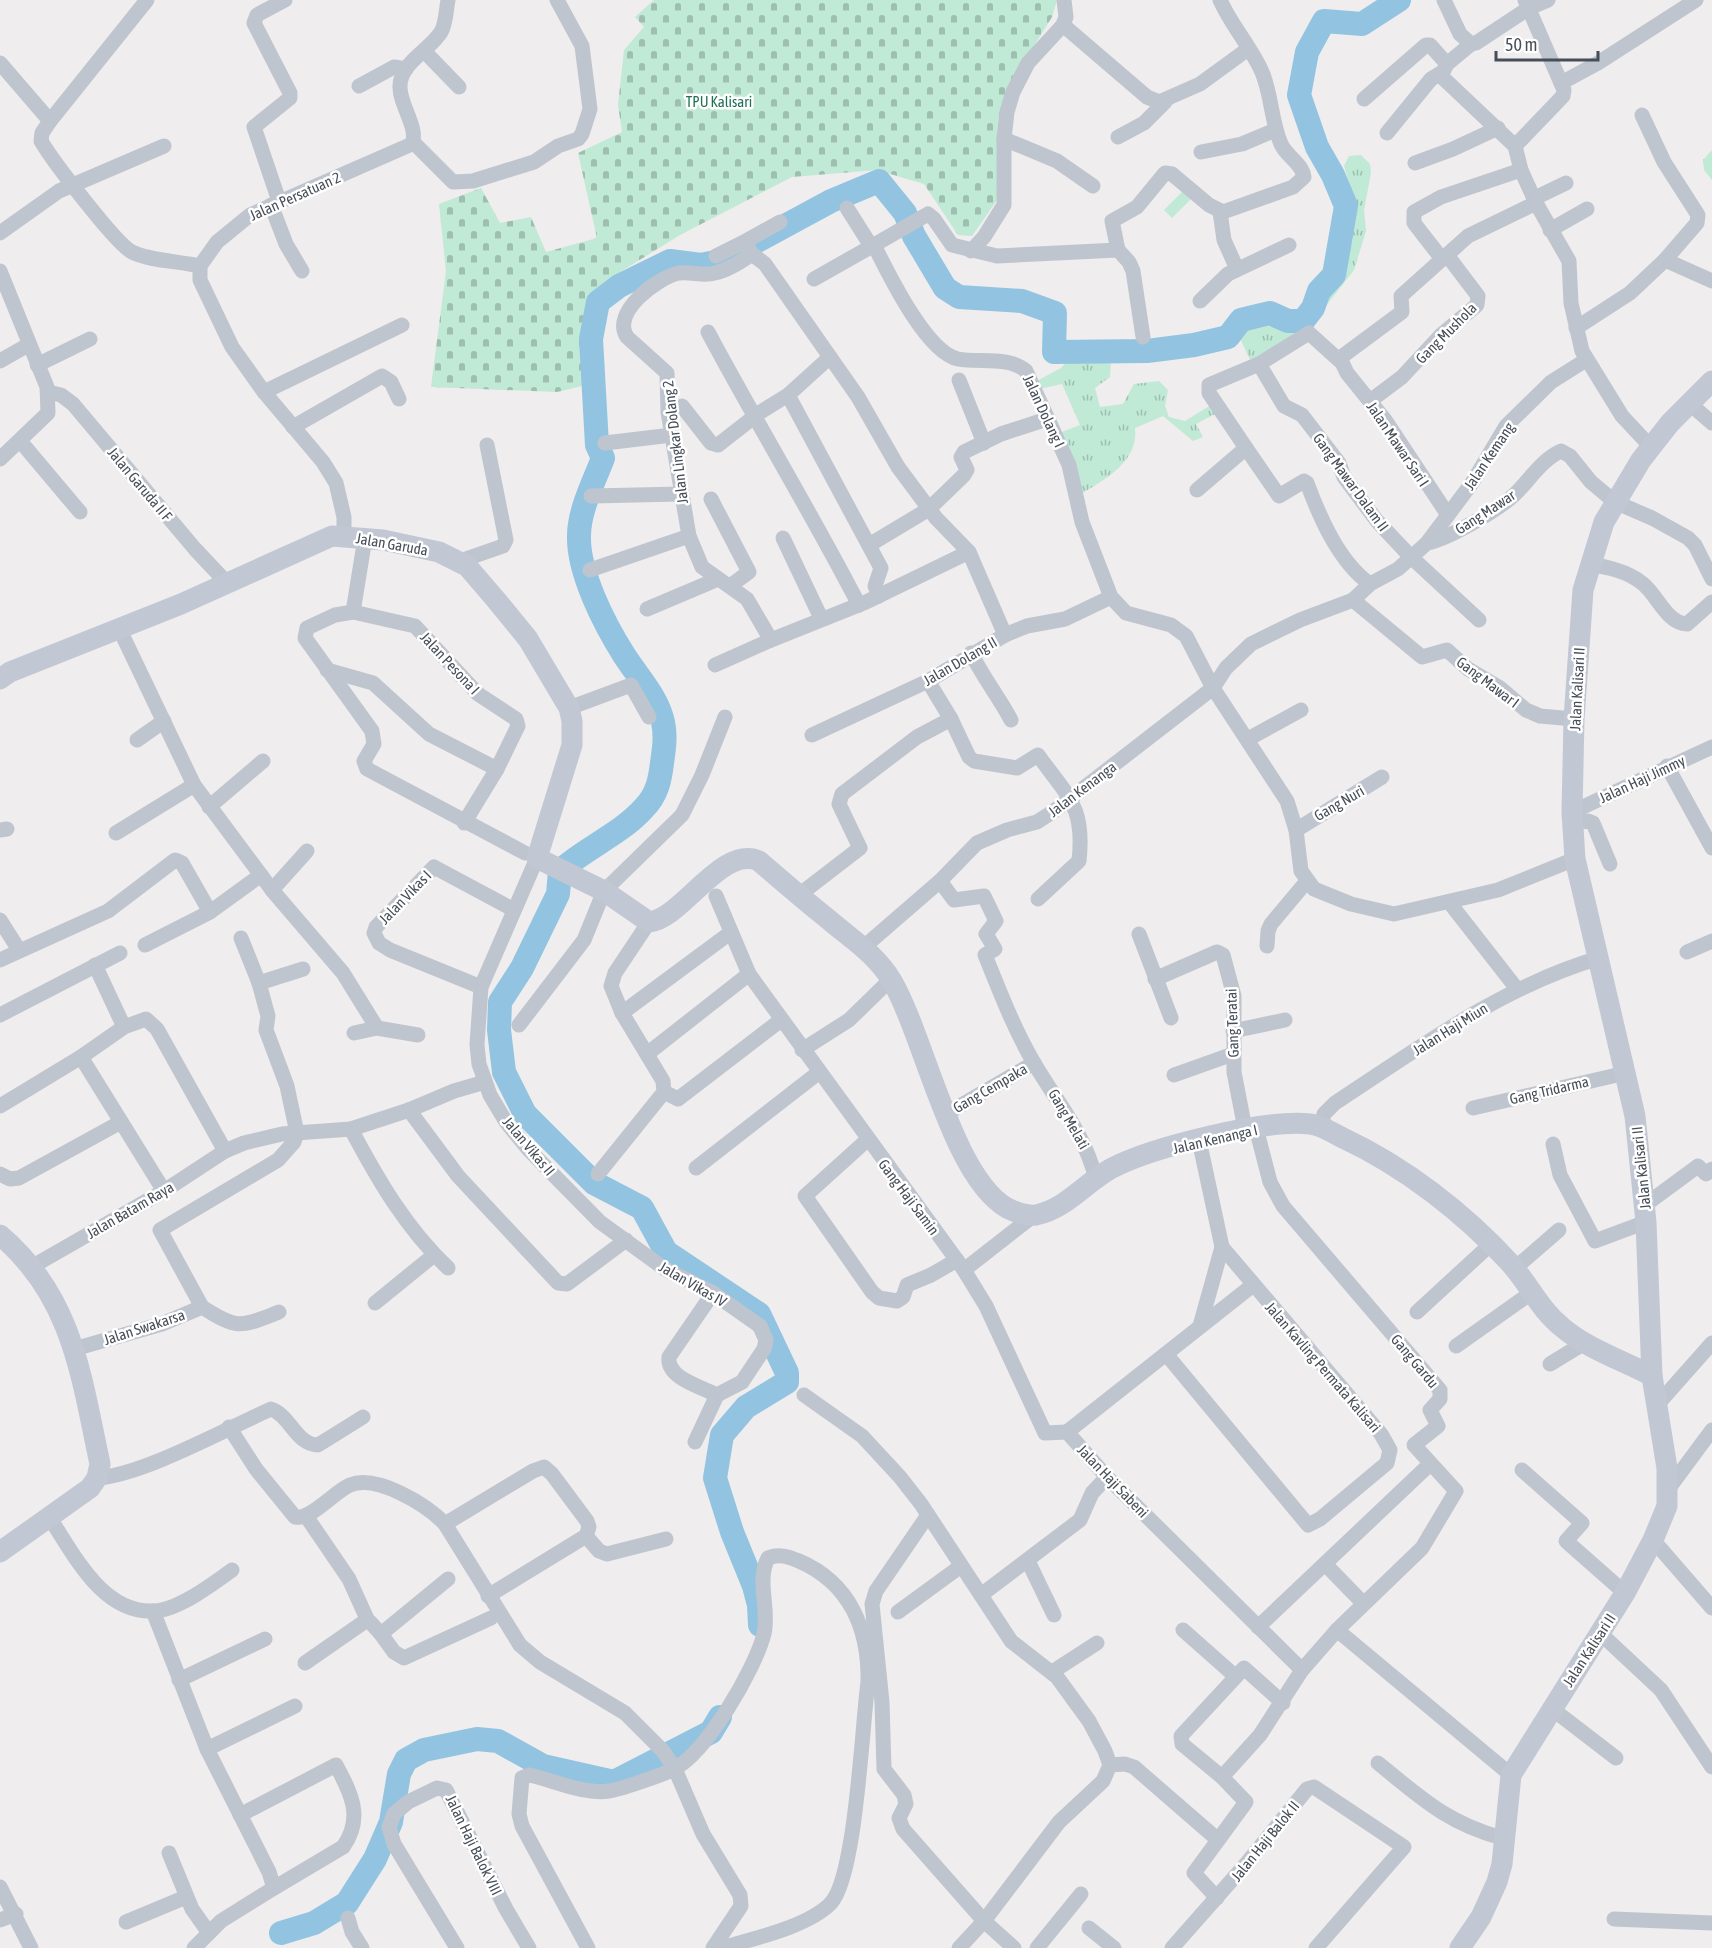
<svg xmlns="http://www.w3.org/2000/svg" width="1712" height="1948" viewBox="0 0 1712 1948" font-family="'Asap Condensed',sans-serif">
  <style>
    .grass { fill: url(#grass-tufts) }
    .cemetery { fill: url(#cemetery-stones) }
    .garden { fill: #c0e9d6 }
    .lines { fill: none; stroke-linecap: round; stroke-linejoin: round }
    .river { stroke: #92c4e1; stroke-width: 24 }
    .street { stroke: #bfc5ce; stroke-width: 15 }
    .secondary { stroke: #c2c7d4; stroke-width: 21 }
    .labels { text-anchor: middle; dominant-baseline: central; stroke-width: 5; stroke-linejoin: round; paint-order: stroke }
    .park-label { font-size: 15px; fill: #217055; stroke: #fff }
    .street-label { font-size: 15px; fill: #474e58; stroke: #fff }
  </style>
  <defs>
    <pattern id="grass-tufts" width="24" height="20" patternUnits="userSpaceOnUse" patternTransform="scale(1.5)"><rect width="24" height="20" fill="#c0e9d6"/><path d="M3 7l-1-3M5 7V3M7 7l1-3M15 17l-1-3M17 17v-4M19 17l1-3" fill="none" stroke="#9ebfb0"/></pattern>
    <pattern id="cemetery-stones" width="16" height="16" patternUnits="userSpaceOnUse" patternTransform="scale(1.5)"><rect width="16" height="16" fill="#c0e9d6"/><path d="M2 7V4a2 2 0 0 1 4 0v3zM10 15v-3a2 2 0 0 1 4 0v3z" fill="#9ebfb0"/></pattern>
  </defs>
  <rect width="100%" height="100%" fill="#efeded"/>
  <g class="grass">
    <polygon points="1712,150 1712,180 1704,170 1703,160"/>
    <path d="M1361,155L1370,164L1371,173L1364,210L1366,231L1354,270L1304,334L1252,364L1238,334L1241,326C1272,307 1276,325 1304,323L1322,298L1324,289L1341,267L1355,202L1344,166L1349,156Z"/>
    <path d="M1071,357L1111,358L1110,377L1095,388L1100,407L1123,404L1134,384L1159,381L1168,390L1165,406L1169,417L1185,421L1211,405L1215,414L1196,424L1203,437L1193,441L1163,416L1135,428C1139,462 1104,480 1079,495L1052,436L1080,425L1062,384L1034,390L1035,382L1061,368Z"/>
  </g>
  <polygon class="cemetery" points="654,0 1057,0 1052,17 1018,72 1002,193 972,236 958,235 924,184 877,170 792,177 680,235 620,272 590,296 590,384 557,392 431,387 446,271 439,204 481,188 500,223 531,217 546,252 597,238 578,153 622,132 618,105 624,50 644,27 635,17"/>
  <polygon class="garden" points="1186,188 1194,196 1172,218 1164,210"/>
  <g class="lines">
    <g class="river">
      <path d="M760,1625L759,1605L754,1586L732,1532L715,1478L722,1435L746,1407L787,1382V1373L759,1314L666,1252L642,1208L594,1183L525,1114L504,1072L499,1030L500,1002L522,968L558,894L560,871C585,848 621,834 644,808C657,795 660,780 662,763C664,749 666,736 663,722C657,696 638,677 624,655C605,625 578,573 579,536C579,510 594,482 603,458L597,445L591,339L598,302L619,286L670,261L701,265L720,261L831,201L879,181L905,213L914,236L945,288L959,297L1022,301L1055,313L1054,352L1147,351L1194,345L1228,337L1241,320L1270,313L1288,321H1303L1313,308L1319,291L1334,275L1346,206L1333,175L1317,147L1299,95L1307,52L1324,21L1362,24L1399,0"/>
      <polyline points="281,1933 314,1923 347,1903 375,1859 391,1822 399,1774 406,1760 424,1750 477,1739 498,1741 543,1766 614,1782 711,1732 720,1717"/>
    </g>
    <g class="street">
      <path d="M147,0L50,121L42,133L41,141C52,160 116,244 132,252C150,261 179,261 200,266"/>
      <polyline points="1444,0 1460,34 1471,44 1476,43 1529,8 1548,0"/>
      <polyline points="1063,25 1147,97 1159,102 1200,84 1248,49"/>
      <polyline points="1471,44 1447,64 1441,76 1515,146 1521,170 1536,203 1569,261 1571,303 1582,351 1622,416 1651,447"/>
      <polyline points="424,51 459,87"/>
      <polyline points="0,63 50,121"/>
      <polyline points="1561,83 1598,63 1696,0"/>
      <polyline points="359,86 394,67 406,69"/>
      <polyline points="1364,99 1426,45 1430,45 1447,64"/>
      <polyline points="1642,115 1664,162 1698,215 1697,223 1665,260"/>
      <polyline points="1387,133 1431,79 1441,73"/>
      <polyline points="1118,137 1144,123 1165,102"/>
      <polyline points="1004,139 1057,161 1093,186"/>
      <polyline points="413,142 453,182 473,181 534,162 558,146 578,139 582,134 590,109 582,46 557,0"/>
      <polyline points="1515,146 1563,96 1564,90 1525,0"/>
      <polyline points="1201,152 1242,144 1275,130"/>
      <polyline points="1415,163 1453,149 1498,128"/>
      <polyline points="1535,198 1566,183"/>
      <polyline points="279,201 254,127 290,98 290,93 254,23 257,15 285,0"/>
      <polyline points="271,205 286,244 302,271"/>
      <polyline points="847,208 871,246"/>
      <polyline points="1220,212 1224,240 1237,269"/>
      <polyline points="1550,230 1587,209"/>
      <polyline points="0,233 59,191 164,146"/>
      <polyline points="744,242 780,222"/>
      <path d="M1118,250L997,256L952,245L934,219L928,214L874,245C888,273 926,352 958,359C979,363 1010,356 1026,371L1069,465L1082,522L1111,597L1126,613L1171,625L1186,636L1213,688L1287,801L1296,830L1301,871L1314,889L1351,904L1394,914L1498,890L1575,859"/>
      <path d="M1118,250L1112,221L1137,207L1165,173L1172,174L1209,205L1223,212L1293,187L1304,177C1302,163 1286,156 1281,144C1271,121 1272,96 1262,72C1251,47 1231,25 1220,0"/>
      <polyline points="1118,250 1129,262 1133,271 1143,337"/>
      <polyline points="971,251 984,237 1004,205 1004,139 1007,112 1013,92 1028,63 1063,25 1066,17 1064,0"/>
      <path d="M752,254C742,261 728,270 715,273C703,277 691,271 679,273C656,278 611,313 627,337L667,373L668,412L689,536L702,567L747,599L771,640L866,602L969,552"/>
      <polyline points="716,256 744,242 752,254 765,264 858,397 898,467 936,518 969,552 1005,635"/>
      <polyline points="1442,259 1414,223 1414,212 1441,197 1521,170"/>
      <polyline points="0,271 47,387 48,413 0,459"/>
      <polyline points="814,279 874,245"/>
      <polyline points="1200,301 1228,274 1289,245"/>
      <polyline points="1576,328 1630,293 1665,260 1712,281"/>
      <path d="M708,332C757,424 811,512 859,605"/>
      <polyline points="0,361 28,345"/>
      <polyline points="1259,364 1284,406 1302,415 1339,463 1344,477 1377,521 1411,557 1479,620"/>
      <polyline points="37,365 90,339"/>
      <polyline points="959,380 984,443"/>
      <polyline points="48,392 61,395 73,404 195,549 227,583"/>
      <polyline points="264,392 402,325"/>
      <polyline points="788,395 881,568 875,586 879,596"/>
      <polyline points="1370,401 1402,377 1441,335 1477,305 1478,296 1447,255"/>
      <polyline points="1689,403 1712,423"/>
      <polyline points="682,406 711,443 718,445 759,413 788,395 830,357"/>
      <polyline points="293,427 382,376 391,382 399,399"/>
      <polyline points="21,442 80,512"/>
      <polyline points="605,443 672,435"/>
      <polyline points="1246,448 1209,393 1209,385 1259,364 1309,333 1340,361"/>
      <path d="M1197,490L1246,448L1279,496L1304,481L1307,483C1320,518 1339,562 1370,584"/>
      <polyline points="591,496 681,494"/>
      <polyline points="711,499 749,572 730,586"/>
      <polyline points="1448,515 1385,420 1347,373 1340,358 1402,312 1401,296 1468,236 1536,203"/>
      <path d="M344,535V517L336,483L323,462L264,392L232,347L200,280V266L217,242L250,215L412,144C419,128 399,104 400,86C400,63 430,50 441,32C446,24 446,10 448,0"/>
      <polyline points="783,538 821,618"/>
      <path d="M1427,543C1448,539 1498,510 1514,495C1529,481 1541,460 1561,451L1570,456L1591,482L1615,502L1652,518L1688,538L1695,545L1712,579"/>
      <polyline points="869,545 929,509 964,475 967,470 961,457 964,452 1001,434 1047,419"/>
      <polyline points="460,561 503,546 506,540 487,445"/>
      <path d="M1589,564C1607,567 1627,571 1642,583C1657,594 1666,623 1687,624L1712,602"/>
      <polyline points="590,570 689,536"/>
      <polyline points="1353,600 1422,657 1447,650 1468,669 1500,688 1526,710 1540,716 1574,719"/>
      <polyline points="647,609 718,579"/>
      <polyline points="353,612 365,538"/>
      <polyline points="119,628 194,785 272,890 343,973 377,1028"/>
      <path d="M971,653C983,677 998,696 1011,720"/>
      <polyline points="715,665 771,640"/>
      <polyline points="327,670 373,683 429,734 497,769"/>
      <polyline points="928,681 951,719"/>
      <polyline points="569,708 631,685 649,717"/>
      <polyline points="812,735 928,681 1005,635 1027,626 1065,619 1111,597"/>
      <polyline points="1248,739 1301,710"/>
      <polyline points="137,740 164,721"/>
      <polyline points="1667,766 1712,848"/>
      <polyline points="209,807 263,761"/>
      <polyline points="1572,812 1712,747"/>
      <polyline points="464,823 497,769 518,726 516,719 478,694 415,626 353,612 335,615 307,628 305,638 372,731 374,744 364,761 367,769 525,853"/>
      <polyline points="1573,823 1588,821 1593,823 1610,864"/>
      <polyline points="0,830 7,829"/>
      <polyline points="1296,830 1382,777"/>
      <polyline points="116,833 194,785"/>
      <polyline points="537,858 481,987 477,1045 479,1064 490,1095 506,1122 529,1150 600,1222 665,1269 713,1293 760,1326 766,1340 764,1349 742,1382 717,1395 695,1442"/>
      <path d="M940,881L954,900L984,896L996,921L986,934L995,949L985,955C1000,992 1014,1029 1034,1063C1058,1104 1084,1132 1096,1179"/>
      <polyline points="272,890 307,851"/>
      <path d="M799,895L860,848L839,804L842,794L917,737L951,719L969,757L974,761L1017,768L1038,755C1068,797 1085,806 1079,861L1038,899"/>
      <polyline points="716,896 749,974 964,1270 986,1306 1045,1433 1067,1432"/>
      <polyline points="1449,902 1517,989"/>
      <polyline points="0,920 19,950"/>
      <polyline points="1139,934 1171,1018"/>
      <polyline points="241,938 259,983"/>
      <polyline points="145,945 210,912 261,875"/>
      <polyline points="865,946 940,881 977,843 1007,830 1037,822 1054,811 1213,688 1226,668 1251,644 1300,620 1353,600 1370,584 1398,569 1427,543 1472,483 1506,426 1551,382 1586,360"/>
      <polyline points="1267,946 1268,931 1271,924 1307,881"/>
      <polyline points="1687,952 1712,941"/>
      <polyline points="0,960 108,911 175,860 182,863 210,912"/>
      <polyline points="95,965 124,1027"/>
      <polyline points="1155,979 1217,952 1223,955 1234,996 1234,1072 1245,1129"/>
      <polyline points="481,987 390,950 379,943 374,933 376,927 434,867 514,910"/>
      <polyline points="622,1013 730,933"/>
      <polyline points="0,1015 120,953"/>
      <polyline points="519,1025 584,940 604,891 682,815 702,775 725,717"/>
      <polyline points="1233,1031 1285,1020"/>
      <polyline points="354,1033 377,1028 418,1035"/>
      <polyline points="802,1050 849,1020 891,979"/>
      <polyline points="647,1054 749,974"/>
      <polyline points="81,1057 164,1191"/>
      <polyline points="1174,1075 1233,1054"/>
      <polyline points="664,1092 678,1099 781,1020"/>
      <polyline points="0,1106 81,1057 124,1027 146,1019 157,1029 225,1151"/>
      <polyline points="1473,1108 1626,1073"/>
      <polyline points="409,1110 458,1176 558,1283 567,1284 626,1240"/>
      <polyline points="946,1114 1034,1063"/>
      <path d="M1321,1127L1324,1114L1335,1103C1419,1048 1501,987 1599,958"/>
      <path d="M351,1129C378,1180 406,1228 448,1268"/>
      <polyline points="867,1140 805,1196 872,1292 879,1298 897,1301 903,1297 907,1285 931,1275 957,1260"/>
      <polyline points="1199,1140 1222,1247 1200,1326"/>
      <polyline points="1553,1144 1560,1175 1595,1241 1646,1222"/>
      <polyline points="696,1168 818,1073"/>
      <polyline points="0,1174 10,1179 19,1178 121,1122"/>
      <polyline points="598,1174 664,1092 663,1081 622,1013 611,986 615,973 649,922"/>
      <polyline points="1645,1205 1698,1166 1706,1174 1712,1169"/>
      <polyline points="33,1266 164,1191 225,1151 244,1143 282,1134 351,1129 409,1110 454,1091 485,1082"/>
      <polyline points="1514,1269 1559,1230"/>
      <polyline points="964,1270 1033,1216"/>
      <path d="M713,1293L669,1357C666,1378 702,1387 717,1395"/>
      <polyline points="375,1303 434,1255"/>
      <polyline points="202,1307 160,1230 278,1160 294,1142 297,1133 287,1086 266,1030 268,1016 259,983 303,969"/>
      <polyline points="1417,1312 1491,1244"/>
      <polyline points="1456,1346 1531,1293"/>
      <path d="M74,1349L162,1324L202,1307C238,1330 240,1327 279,1312"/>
      <polyline points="1166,1354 1308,1525 1320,1519 1387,1463 1390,1450 1381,1434 1222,1247"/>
      <polyline points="1550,1364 1586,1342"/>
      <polyline points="804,1395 862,1436 900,1477 921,1504 1011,1641 1057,1677 1089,1721 1105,1751 1110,1765 1103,1781 1059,1822 984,1921 959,1948"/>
      <polyline points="1657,1405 1712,1343"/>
      <path d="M229,1427L256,1469L295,1517C310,1521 335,1491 350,1485C377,1474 427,1505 445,1524L520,1645L540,1662L625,1713L663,1751L675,1769L703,1834L740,1895L741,1906L713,1948"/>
      <polyline points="1067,1432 1107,1477 1302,1670"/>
      <polyline points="1067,1432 1253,1285"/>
      <polyline points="1522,1470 1582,1523 1566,1541 1625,1593"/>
      <path d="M97,1478C143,1475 226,1429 271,1409C291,1416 295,1444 318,1445L363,1417"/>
      <polyline points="1669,1488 1712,1430"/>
      <polyline points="928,1515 876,1591 872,1604 882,1702 884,1769 904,1795 906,1804 899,1818 903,1829 984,1921 1014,1948"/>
      <polyline points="306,1516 349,1579 368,1621"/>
      <path d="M49,1517C74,1554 102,1614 154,1611C178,1610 213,1584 232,1570"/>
      <polyline points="445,1524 533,1471 544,1467 552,1474 587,1521 589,1527 586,1536 488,1596"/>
      <polyline points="586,1536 599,1551 607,1554 666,1539"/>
      <polyline points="1653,1540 1712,1608"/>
      <polyline points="1028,1561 1054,1615"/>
      <polyline points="1325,1564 1363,1603"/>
      <polyline points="981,1595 1080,1520 1092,1493 1107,1477"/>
      <polyline points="153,1611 207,1749 269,1872 274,1888 221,1921 194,1948"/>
      <polyline points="898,1612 961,1566"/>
      <polyline points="1258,1627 1430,1464"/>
      <polyline points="1183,1630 1235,1676"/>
      <polyline points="1337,1630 1511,1775"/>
      <polyline points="381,1634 394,1652 404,1658 491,1618"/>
      <polyline points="1601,1634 1661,1690 1712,1767"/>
      <polyline points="305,1663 364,1622 370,1622 381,1634 448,1579"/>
      <polyline points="1052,1672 1097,1643"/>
      <polyline points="179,1680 265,1639"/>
      <polyline points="1551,1708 1616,1758"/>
      <polyline points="207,1749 295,1706"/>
      <path d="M1378,1763C1421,1798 1447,1823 1502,1838"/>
      <polyline points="1110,1765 1125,1764 1134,1767 1217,1839"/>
      <polyline points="1222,1777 1182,1744 1181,1736 1244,1668 1283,1703"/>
      <path d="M240,1815L336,1765C351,1793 364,1818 343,1847L274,1888"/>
      <polyline points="169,1853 192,1909 209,1933"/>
      <polyline points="0,1887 31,1948"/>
      <polyline points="1217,1898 1194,1873 1246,1802 1222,1777 1260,1735 1302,1670 1337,1630 1422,1548 1456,1491 1414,1445 1438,1426 1430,1410 1440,1399 1440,1390 1283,1206 1270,1182 1256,1128"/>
      <polyline points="348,1918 352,1932 362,1948"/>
      <polyline points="1614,1919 1712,1923"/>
      <polyline points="0,1920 16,1914"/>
      <polyline points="126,1922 186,1897"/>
      <polyline points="1089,1928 1114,1948"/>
      <polyline points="457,1948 394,1844 389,1827 394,1814 408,1802 437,1788 446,1790 506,1909 529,1948"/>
      <path d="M588,1948L522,1826L519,1814L522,1778L529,1775C554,1780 583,1795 609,1791C619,1790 665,1774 674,1769C707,1752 755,1669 764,1634C770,1609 756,1581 768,1558C778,1553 789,1557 799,1561C850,1583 869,1629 868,1682C862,1725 856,1876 831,1903C808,1927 752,1939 721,1948"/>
      <polyline points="1037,1948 1081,1894"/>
      <polyline points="1172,1948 1246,1864 1307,1789 1314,1787 1404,1847 1316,1948"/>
    </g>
    <g class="secondary">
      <path d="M0,679L10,672L181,604L332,536L383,540L439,552L467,566L497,601L528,639L569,708L572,721V745L537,858L604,891L649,922C682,919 722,844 759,861C782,881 804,900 828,919C851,939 876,954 892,981C925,1038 952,1176 1007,1208C1015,1212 1027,1216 1036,1215C1066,1209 1086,1182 1112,1168C1153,1147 1265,1119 1310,1124C1321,1125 1333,1133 1343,1138C1405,1167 1464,1213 1510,1263C1529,1284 1540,1310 1563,1328C1588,1349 1624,1361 1652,1376"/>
      <path d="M0,1235C73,1297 81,1376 100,1464L97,1478L90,1488L0,1552"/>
      <polyline points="1460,1948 1481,1917 1497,1882 1502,1864 1511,1775 1625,1593 1653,1540 1667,1506 1667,1468 1652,1376 1646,1222 1635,1116 1575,859 1572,812 1574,719 1583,590 1604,522 1641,460 1670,423 1712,381"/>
    </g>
  </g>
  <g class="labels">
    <g class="park-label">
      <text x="719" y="101">TPU Kalisari</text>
    </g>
    <g class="street-label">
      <text transform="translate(295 196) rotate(-24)">Jalan Persatuan 2</text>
      <text transform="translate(1446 333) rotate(-45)">Gang Mushola</text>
      <text transform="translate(1044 411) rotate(65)">Jalan Dolang I</text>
      <text transform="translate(675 442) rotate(-97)">Jalan Lingkar Dolang 2</text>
      <text transform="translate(1398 444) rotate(56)">Jalan Mawar Sari I</text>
      <text transform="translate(1489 456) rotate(-56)">Jalan Kemang</text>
      <text transform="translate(1351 482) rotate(54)">Gang Mawar Dalam II</text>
      <text transform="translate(140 484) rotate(50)">Jalan Garuda II F</text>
      <text transform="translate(1485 512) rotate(-33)">Gang Mawar</text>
      <text transform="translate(392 544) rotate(10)">Jalan Garuda</text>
      <text transform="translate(960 661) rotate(-30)">Jalan Dolang II</text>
      <text transform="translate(450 663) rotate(47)">Jalan Pesona I</text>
      <text transform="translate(1488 682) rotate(37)">Gang Mawar I</text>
      <text transform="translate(1577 689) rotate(-87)">Jalan Kalisari II</text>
      <text transform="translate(1642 779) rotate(-25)">Jalan Haji Jimmy</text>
      <text transform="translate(1082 789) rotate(-37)">Jalan Kenanga</text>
      <text transform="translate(1339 803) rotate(-30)">Gang Nuri</text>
      <text transform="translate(405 897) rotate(-46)">Jalan Vikas I</text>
      <text transform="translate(1232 1023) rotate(-92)">Gang Teratai</text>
      <text transform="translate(1450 1029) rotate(-32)">Jalan Haji Miun</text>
      <text transform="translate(990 1088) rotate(-30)">Gang Cempaka</text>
      <text transform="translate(1549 1090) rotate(-13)">Gang Tridarma</text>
      <text transform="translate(1069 1119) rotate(60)">Gang Melati</text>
      <text transform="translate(1215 1139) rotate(-13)">Jalan Kenanga I</text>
      <text transform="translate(529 1146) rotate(50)">Jalan Vikas II</text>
      <text transform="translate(1641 1168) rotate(-96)">Jalan Kalisari II</text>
      <text transform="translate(909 1197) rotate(53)">Gang Haji Samin</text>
      <text transform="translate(130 1210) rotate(-30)">Jalan Batam Raya</text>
      <text transform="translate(693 1284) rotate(30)">Jalan Vikas IV</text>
      <text transform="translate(144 1327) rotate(-18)">Jalan Swakarsa</text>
      <text transform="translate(1415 1361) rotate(50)">Gang Gardu</text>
      <text transform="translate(1323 1367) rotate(49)">Jalan Kavling Permata Kalisari</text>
      <text transform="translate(1113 1481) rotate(46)">Jalan Haji Sabeni</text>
      <text transform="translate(1589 1650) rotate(-57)">Jalan Kalisari II</text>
      <text transform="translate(1265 1841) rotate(-51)">Jalan Haji Balok II</text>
      <text transform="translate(474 1845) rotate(64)">Jalan Haji Balok VIII</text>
    </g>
  </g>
  <path d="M1496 51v9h102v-9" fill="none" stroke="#474e58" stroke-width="3"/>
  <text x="1505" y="51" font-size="18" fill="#474e58" stroke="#ffffff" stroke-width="4.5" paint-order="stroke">50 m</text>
</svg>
